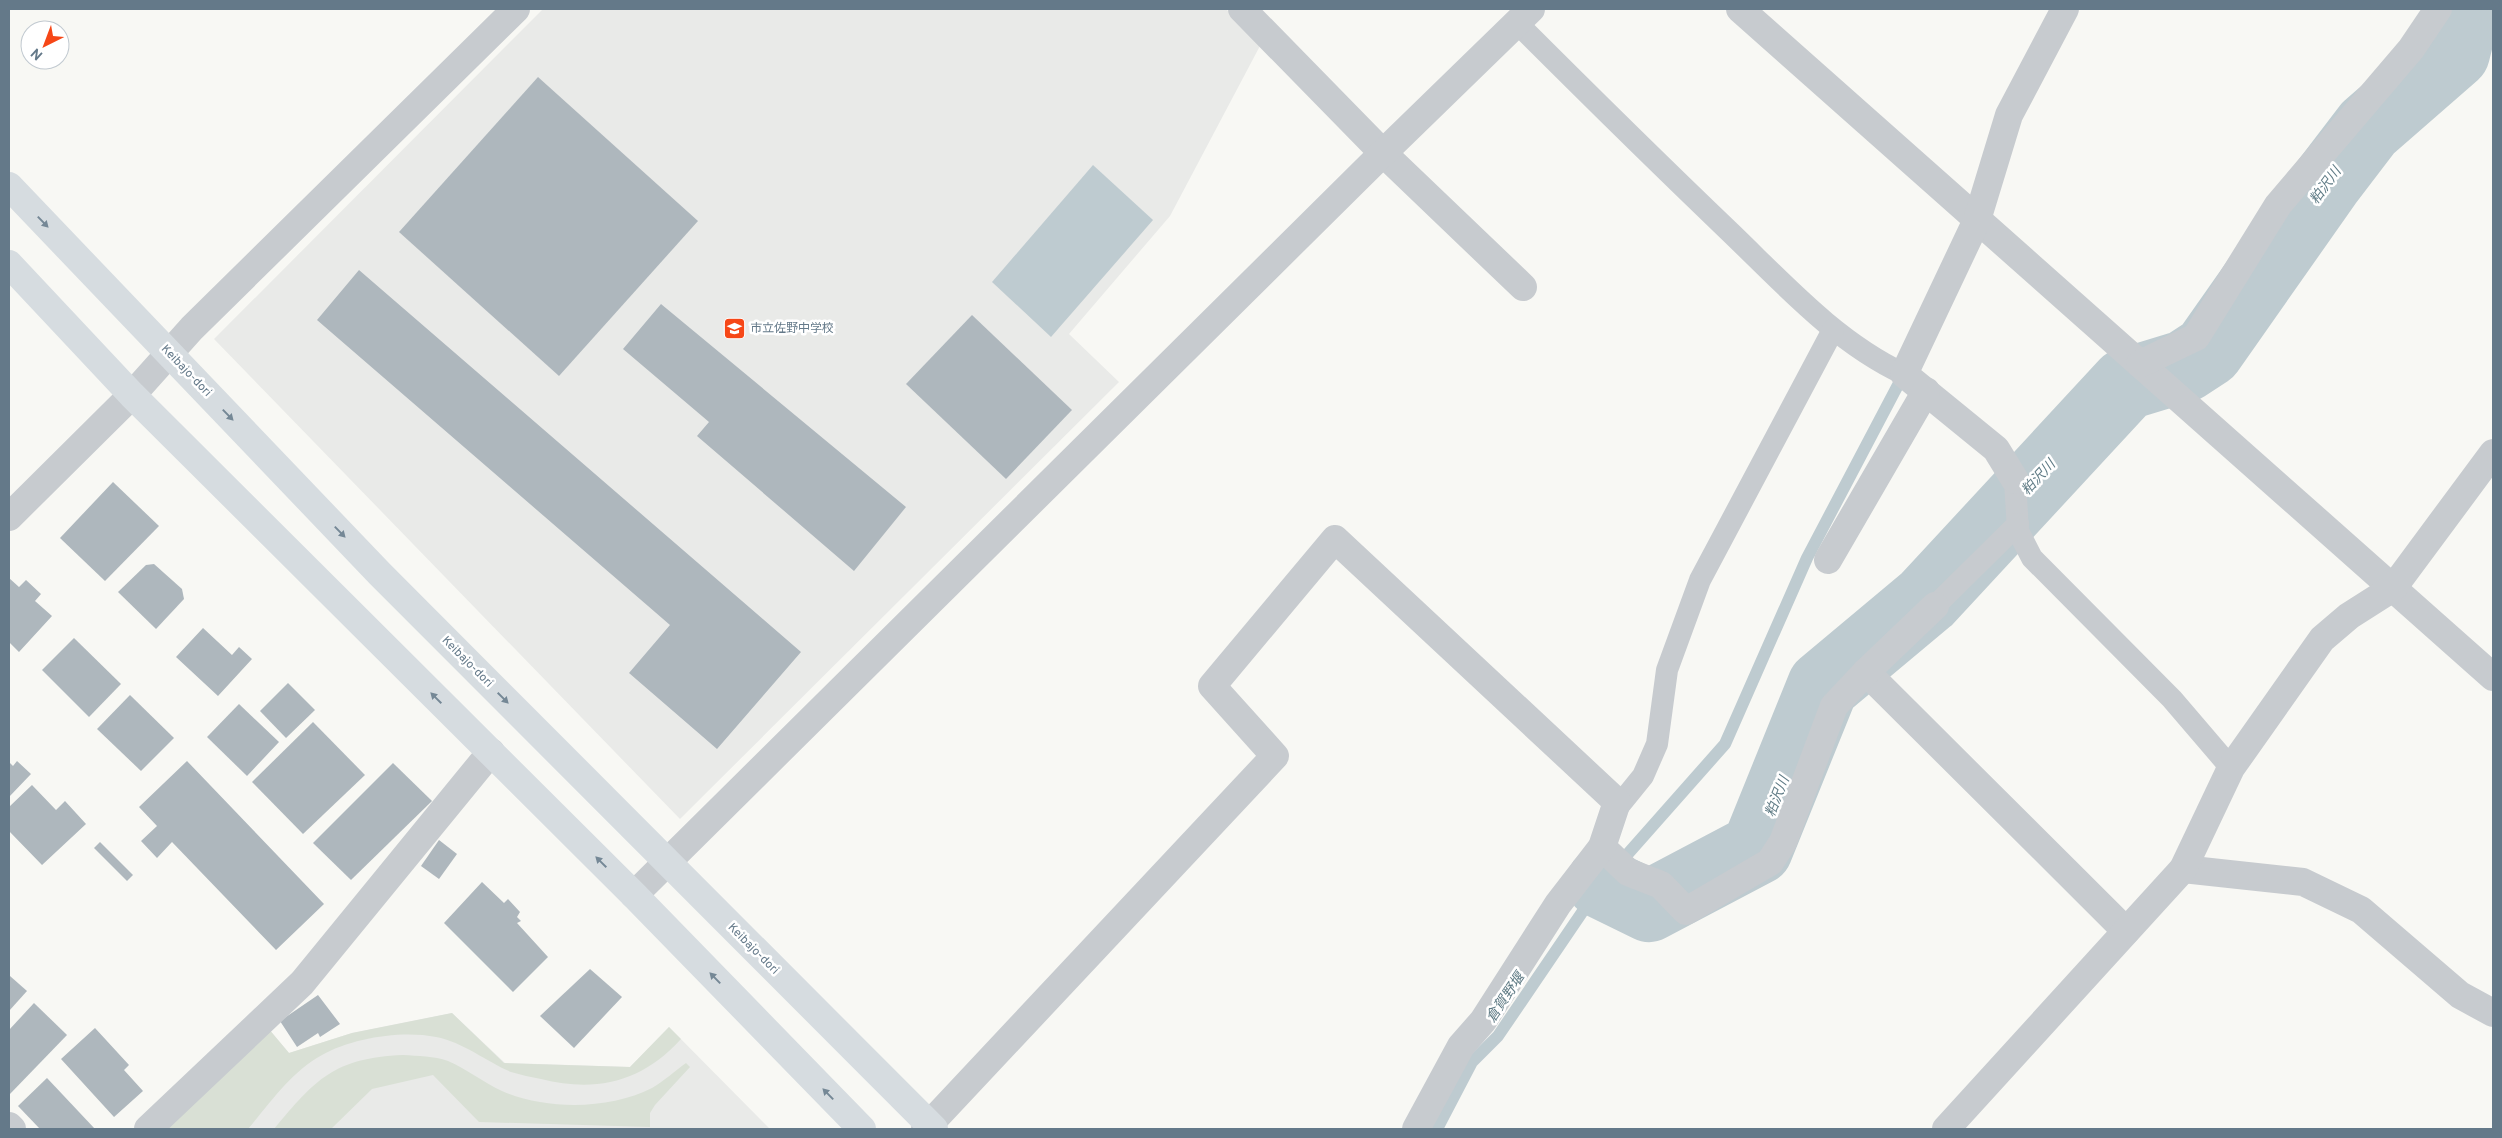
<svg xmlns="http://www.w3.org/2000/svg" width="2502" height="1138" viewBox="0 0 2502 1138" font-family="Overpass,'Noto Sans JP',sans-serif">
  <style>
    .built { fill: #e9eae8 }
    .green { fill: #d9e0d5 }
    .water { fill: #becbd0 }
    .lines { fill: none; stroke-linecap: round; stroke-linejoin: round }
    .stream { stroke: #becbd0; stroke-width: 12 }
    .river { stroke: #becbd0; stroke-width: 72 }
    .building { fill: #aeb7bd }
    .lane { stroke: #c7cbcf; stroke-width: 22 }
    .street { stroke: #c7cbcf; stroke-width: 28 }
    .secondary { stroke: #d6dce0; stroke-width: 28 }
    .oneway { fill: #758896 }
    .labels { text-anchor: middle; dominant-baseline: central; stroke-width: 5; stroke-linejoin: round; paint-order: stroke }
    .poi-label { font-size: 12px; fill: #647989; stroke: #fff; text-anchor: start }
    .street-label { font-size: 12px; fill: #647989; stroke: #fff }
    .water-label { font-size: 14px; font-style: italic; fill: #5f7b85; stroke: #fff }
  </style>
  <rect width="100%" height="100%" fill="#f8f8f4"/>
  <g class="built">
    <polygon points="543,9 1226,9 1261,44 1170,216 1069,334 1119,382 680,819 214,339"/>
    <polygon points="452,1013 505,1063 630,1067 669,1027 770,1129 162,1129 268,1028 289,1053 352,1033"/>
  </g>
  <g class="green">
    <path d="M452,1013L504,1063L630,1067L669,1027L681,1039C642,1082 596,1093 541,1079C531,1077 521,1075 511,1072C487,1062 463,1042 436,1037C402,1030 352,1038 322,1055C291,1072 270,1103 248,1129H162L268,1028L289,1053L352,1033Z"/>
    <path d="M403,1055C418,1056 434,1056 448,1061C467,1069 484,1083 502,1091C546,1110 609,1110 652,1088C664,1081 675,1071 686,1063L690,1067L655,1105L650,1113V1127L479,1122L433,1075L372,1089L331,1129H274C316,1079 334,1058 403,1055Z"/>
  </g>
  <polygon class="water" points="1093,165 1153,220 1051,337 992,282"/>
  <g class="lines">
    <polyline class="stream" points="1437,1129 1472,1062 1498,1036 1602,883 1725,744 1807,558 1898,385"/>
    <polyline class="river" points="1602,883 1649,906 1757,849 1823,686 1927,599 2126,384 2185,366 2208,351 2326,183 2368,128 2454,53 2465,9"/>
  </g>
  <g class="building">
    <polygon points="538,77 698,221 559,376 399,232"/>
    <polygon points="359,270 801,652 717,749 629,673 670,625 317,320"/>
    <polygon points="661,304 906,507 854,571 697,436 709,422 623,349"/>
    <polygon points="972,315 1072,410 1006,479 906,384"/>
    <polygon points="113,482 159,526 105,581 60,538"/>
    <polygon points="154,564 182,589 184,599 156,629 118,592 146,565"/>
    <polygon points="9,578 19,587 26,580 41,594 35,601 52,616 19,652 9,642"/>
    <polygon points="203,628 232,655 239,647 252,659 218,696 176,657"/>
    <polygon points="74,638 121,684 89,717 42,670"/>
    <polygon points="288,683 315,710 286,738 260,711"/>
    <polygon points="130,695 174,738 141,771 97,729"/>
    <polygon points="239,704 279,742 247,776 207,737"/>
    <polygon points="313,722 365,775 303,834 252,782"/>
    <polygon points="17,761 31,774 9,797 9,762 13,766"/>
    <polygon points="187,761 324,904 276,950 172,842 157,858 141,841 157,826 139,807"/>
    <polygon points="393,763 432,801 351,880 313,843"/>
    <polygon points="32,785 56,810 65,801 86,824 42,865 9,831 9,807"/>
    <polygon points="439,840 457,854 439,879 421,866"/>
    <polygon points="100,842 133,875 127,881 94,848"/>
    <polygon points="482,882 504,903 508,899 520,912 517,917 521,921 517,923 548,957 513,992 444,923"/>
    <polygon points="590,969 622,997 574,1048 540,1016"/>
    <polygon points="10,976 27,991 9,1011 9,977"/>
    <polygon points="318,995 340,1024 320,1037 318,1033 297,1047 280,1021"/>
    <polygon points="34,1003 67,1035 9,1095 9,1030"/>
    <polygon points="95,1028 129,1065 124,1070 143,1091 114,1117 61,1059"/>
    <polygon points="47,1078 95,1129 40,1129 18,1106"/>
  </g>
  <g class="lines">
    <g class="lane">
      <path d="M1517,23C1588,94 1659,164 1731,233C1785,285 1836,342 1904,374"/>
      <polyline points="2015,480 2018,531 2032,558 2172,699 2231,768"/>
      <polyline points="1935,606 2018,524"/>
      <polyline points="1613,813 1643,776 1657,744 1667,670 1700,580 1833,330"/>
    </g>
    <g class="street">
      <polyline points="1242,9 1383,153 1523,287"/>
      <polyline points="1740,9 2493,677"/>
      <polyline points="2140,364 2196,337 2278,205 2411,49 2438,9"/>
      <polyline points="2015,480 1996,449 1904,374 1977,220 2009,115 2065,9"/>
      <polyline points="9,517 132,395 192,328 516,9"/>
      <polyline points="1828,560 1926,391"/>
      <polyline points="1866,672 2126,931"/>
      <polyline points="1602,847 1628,872 1661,885 1686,911 1770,862 1783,842 1834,706 1866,672 1935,606"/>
      <polyline points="2183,869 2303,882 2361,910 2460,995 2493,1013"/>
      <polyline points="634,895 1383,153 1531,9"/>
      <polyline points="9,1126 12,1129"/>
      <polyline points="148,1129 302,983 491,752"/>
      <polyline points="925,1129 1275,756 1212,686 1335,539 1617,802 1602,847 1558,904 1483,1021 1461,1046 1416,1129"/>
      <polyline points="1946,1129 2183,869 2231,768 2322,639 2349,616 2393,588 2493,453"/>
    </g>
    <g class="secondary">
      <polyline points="9,186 380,574 934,1129"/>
      <polyline points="9,264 132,395 634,895 862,1129"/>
    </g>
  </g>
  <defs><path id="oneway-solid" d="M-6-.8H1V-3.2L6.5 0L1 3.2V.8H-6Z" transform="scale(1.25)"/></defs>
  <g class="oneway">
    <use href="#oneway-solid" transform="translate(43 222) rotate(46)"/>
    <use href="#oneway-solid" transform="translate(228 415) rotate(46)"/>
    <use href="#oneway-solid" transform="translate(340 532) rotate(46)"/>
    <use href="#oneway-solid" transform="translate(436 698) rotate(-135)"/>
    <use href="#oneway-solid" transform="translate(503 698) rotate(45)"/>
    <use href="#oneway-solid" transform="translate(601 862) rotate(-135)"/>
    <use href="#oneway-solid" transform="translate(715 978) rotate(-134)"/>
    <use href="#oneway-solid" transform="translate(828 1094) rotate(-134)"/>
  </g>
  <defs>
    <symbol id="school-square" viewBox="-11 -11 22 22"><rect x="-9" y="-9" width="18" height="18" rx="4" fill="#f64717" stroke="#fff"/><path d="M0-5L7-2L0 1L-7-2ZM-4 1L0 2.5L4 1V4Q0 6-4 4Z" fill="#fff"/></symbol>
  </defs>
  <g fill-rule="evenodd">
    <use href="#school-square" x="722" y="316" width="25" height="25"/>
  </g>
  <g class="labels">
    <g class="poi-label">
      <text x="750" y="329">市立佐野中学校</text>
    </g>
    <g class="street-label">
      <text transform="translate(186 371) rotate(46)">Keibajo-dori</text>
      <text transform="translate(467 662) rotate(45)">Keibajo-dori</text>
      <text transform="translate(753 949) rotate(45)">Keibajo-dori</text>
    </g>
    <g class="water-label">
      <text transform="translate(2326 186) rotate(-54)">粕沢川</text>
      <text transform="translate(2039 478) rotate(-47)">粕沢川</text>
      <text transform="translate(1778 797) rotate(-68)">粕沢川</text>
      <text transform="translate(1506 998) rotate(-56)">倉賀野堰</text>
    </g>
  </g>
  <rect width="2502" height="1138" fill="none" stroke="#647989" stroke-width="20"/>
  <g transform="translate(45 45) rotate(222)"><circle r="24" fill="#ffffff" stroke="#c1c9d0"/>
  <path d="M0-4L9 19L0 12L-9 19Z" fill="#f64717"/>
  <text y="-8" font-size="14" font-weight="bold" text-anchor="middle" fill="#647989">N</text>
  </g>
</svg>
